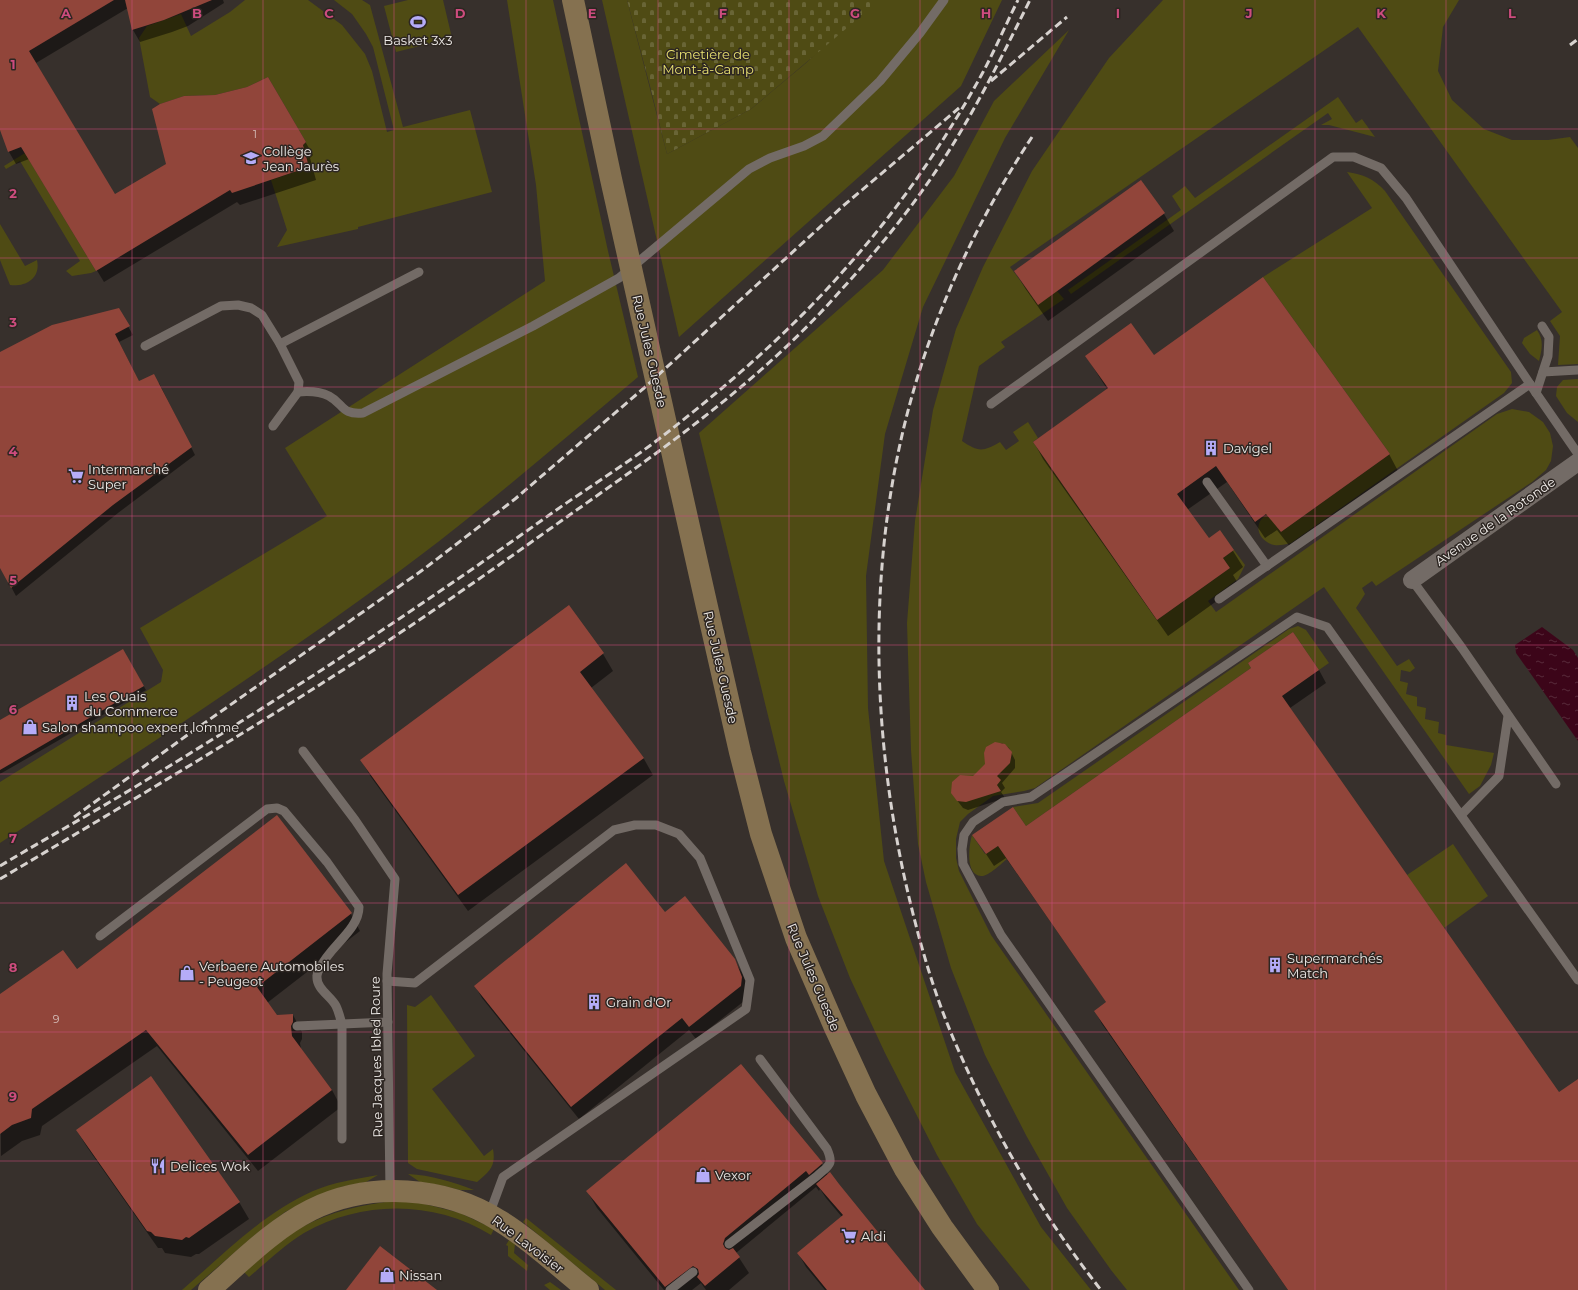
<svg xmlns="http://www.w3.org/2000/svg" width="1578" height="1290" viewBox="0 0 1578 1290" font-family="Montserrat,sans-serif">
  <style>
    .grass { fill: #4f4b14 }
    .cemetery { fill: url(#cemetery-stones) }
    .water { fill: url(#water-ripples) }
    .shadow { fill: #0007 }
    .building { fill: #91453a }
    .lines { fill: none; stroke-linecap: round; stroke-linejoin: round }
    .lane { stroke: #736b66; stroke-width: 9 }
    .street { stroke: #736b66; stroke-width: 18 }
    .secondary { stroke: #857150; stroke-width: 22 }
    .rail { stroke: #d7d2cf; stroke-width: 3; stroke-dasharray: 8 4; stroke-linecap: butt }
    .grid { fill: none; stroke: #cd4c7e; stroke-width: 1; stroke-opacity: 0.55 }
    .labels { text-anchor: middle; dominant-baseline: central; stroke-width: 3; stroke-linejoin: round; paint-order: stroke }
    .number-label { font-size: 11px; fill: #d7c1bc }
    .poi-label { font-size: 13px; fill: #eeeae7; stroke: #2d2622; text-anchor: start }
    .park-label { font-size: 13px; fill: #eae271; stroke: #2d2622 }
    .street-label { font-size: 13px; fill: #eeeae7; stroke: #2d2622 }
    .grid-label { font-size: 13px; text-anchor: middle; font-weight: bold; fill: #cd4c7e; stroke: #2d2622; stroke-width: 3; stroke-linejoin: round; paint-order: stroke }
  </style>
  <defs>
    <pattern id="cemetery-stones" width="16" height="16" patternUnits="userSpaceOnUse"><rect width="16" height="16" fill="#4f4b14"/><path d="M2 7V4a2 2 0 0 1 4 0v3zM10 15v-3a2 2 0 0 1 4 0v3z" fill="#696536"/></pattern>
    <pattern id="water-ripples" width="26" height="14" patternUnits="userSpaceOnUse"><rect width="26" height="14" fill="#3c0519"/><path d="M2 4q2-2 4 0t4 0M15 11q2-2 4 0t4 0" fill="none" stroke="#582a3a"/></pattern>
  </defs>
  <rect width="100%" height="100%" fill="#37302c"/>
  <g class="grass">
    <polygon points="245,0 308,0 342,25 365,54 372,71 387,132 394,130 373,47 366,34 352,14 334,0 362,0 370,5 403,127 470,110 492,192 358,227 358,229 277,247 287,230 271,180 309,167 303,145 306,142 268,77 247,87 215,95 184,96 160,104 150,97 139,38 147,26 181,14 191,36 230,12"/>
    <polygon points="408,0 443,0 452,38 396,52 384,6"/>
    <path d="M507,0H553L608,251L638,377C559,443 481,511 397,573C268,668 133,755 0,843V782L161,682L163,670L140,628L327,516L285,448L545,281L536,185Z"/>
    <polygon points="602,0 627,0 667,154 751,109 806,63 871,0 1002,0 961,86 679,337"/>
    <path d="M1163,0H1459L1443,27L1438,71L1452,100L1484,129L1512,140H1548L1570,137L1578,148V364L1558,365L1560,336L1550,321L1562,312L1358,27L1010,267L1038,304L1057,291L1064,299L1001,342L1005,347L979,366L962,441C978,452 983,452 1000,442L1006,450L1019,441L1013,432L1028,422L1038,438L1033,442L1157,620L1230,568L1223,558L1234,550L1245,565L1238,579L1208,601L1216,612L1497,414L1512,409L1529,412L1543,422L1550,433L1553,446L1551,461L1546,470L1532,482L1376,586L1372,581L1362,588L1365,594L1356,608L1397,666L1409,659L1415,668L1410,672L1401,670L1400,681L1408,683L1406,694L1417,697V706L1426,708L1425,719L1439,722L1438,733L1446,735V745L1494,753L1491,765L1480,786L1469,794L1324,587L1035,788L1024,791L993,796L968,814L960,822L956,839V858L959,871L991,935L1239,1290H1127L1111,1270L1067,1208L1027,1137L985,1055L951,968L926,882L918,844L911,750L907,623L915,521L933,410L956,329L983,267L1032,171L1109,58Z"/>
    <polygon points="1069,30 1005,138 923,307 885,434 866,576 868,708 884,861 955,1072 1041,1227 1091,1290 1030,1290 977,1224 937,1155 885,1053 850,978 818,896 784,781 699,433 883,270 954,176 994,101"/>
    <polygon points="1338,97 1356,123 1362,119 1375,137 1329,125 1321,125 1332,119 1328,113 1071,294 1068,290 1181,210 1172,196 1185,186 1195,198"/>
    <polygon points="25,153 26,155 96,271 91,273 72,276 66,271 80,261 20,161 6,169 4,166"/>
    <path d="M1347,172C1363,174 1374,179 1385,191L1511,372L1512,383L1504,393L1291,543C1286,544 1280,546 1274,545C1258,541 1252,524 1267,514L1281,532L1390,454L1263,277L1372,208Z"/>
    <path d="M0,224L25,266L37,260C41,278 26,287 10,285L0,260Z"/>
    <path d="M1537,330C1544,340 1542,349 1539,361L1530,354L1522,343L1524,338Z"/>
    <polygon points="1578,379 1578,422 1567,413 1556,396 1557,387 1563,380"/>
    <polygon points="1298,626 1306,630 1329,663 1319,670 1293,632 1248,663 1251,668 1026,826 1013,807 1038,803 1289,629"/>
    <path d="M972,835L985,854L998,846L1007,859C1002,863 988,877 981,876C965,875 969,845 972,835Z"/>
    <polygon points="1453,844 1488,896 1444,928 1407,875"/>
    <path d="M431,995L475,1056L432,1089L484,1156L493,1149C496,1166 490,1171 477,1182L417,1169L408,1163L407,1005L415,1007Z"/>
    <path d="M408,1174C431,1175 453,1182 474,1190H460L444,1186L420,1182Z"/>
    <path d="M378,1175L366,1182L341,1187L317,1196L285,1212L256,1234L191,1290H182C223,1255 263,1213 313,1191C334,1182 356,1179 378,1175Z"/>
    <path d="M394,1201L421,1203L460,1213L494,1229L491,1235C434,1200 362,1200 304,1233C284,1245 267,1262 249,1277L244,1272C262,1257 282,1238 302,1227C332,1211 361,1205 394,1201Z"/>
    <polygon points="526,1218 616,1290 605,1290 523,1222"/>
    <polygon points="509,1240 515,1244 514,1253 528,1265 527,1271 508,1256 508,1246 506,1245"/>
    <polygon points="550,1282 561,1290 550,1290 544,1285"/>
  </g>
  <polygon class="cemetery" points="627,0 880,0 751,109 667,154 650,86"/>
  <polygon class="water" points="1542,627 1573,650 1578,658 1578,741 1516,653 1515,645"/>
  <g class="shadow">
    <polygon points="11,0 223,0 224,3 188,26 172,32 140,42 133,30 128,8 36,63 115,195 167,164 215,96 247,88 268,78 313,155 310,158 316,180 240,205 237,202 104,282 29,159 16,164 9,152 0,127 0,4"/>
    <polygon points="1141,181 1164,214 1174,231 1048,321 1025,288 1015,271"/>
    <polygon points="118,309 133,335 119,342 139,382 159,383 195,455 118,513 16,596 0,566 0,353"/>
    <polygon points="1086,356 1154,356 1389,454 1398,471 1291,548 1277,530 1265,538 1227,482 1187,510 1209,540 1220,532 1233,551 1243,567 1233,575 1239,585 1168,636 1043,459 1034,442 1107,389"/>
    <polygon points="569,606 603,654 613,671 591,688 644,759 653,775 468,911 371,777 361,760"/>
    <polygon points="122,650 146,690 0,774 0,721"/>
    <polygon points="1319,670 1326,683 1290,708 1558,1093 1578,1080 1578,1290 1288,1290 1102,1024 1095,1011 1107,1003 1006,858 994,866 974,836 1025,828"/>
    <polygon points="995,743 1002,743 1009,748 1015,760 1015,768 1002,783 1005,788 1001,792 1005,798 968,810 963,808 953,795 974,777 986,764"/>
    <polygon points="277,817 351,914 360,931 267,1003 276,1016 293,1015 302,1032 302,1039 300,1043 301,1049 332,1090 341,1107 258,1171 157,1046 42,1126 40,1135 22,1141 1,1156 0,995 76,970"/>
    <polygon points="665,913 734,960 742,973 749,990 748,998 696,1039 689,1030 579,1119 482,998 475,986"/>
    <polygon points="77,1131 239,1202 249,1219 199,1254 196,1254 191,1257 165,1253 162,1248 158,1248 87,1147"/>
    <polygon points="822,1164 828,1175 924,1290 825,1290 806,1267 798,1253 842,1217 826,1198 820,1189 819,1191 816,1187 736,1253 749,1273 729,1290 706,1290 701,1283 692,1290 664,1290 597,1208 587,1191"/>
  </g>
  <g class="building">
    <polygon points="0,0 114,0 29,51 115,194 166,164 152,109 160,104 184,96 215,95 247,87 268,77 306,142 303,145 309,167 232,193 230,190 96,271 21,147 8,152 0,130"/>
    <polygon points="125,0 212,0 164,20 132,30"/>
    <polygon points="1141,180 1165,213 1038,305 1014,271"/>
    <polygon points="1263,277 1390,454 1281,532 1266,514 1255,522 1216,466 1177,494 1209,538 1220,530 1234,550 1223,558 1230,568 1157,620 1033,442 1108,388 1085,356 1131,323 1154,355"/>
    <polygon points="119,308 130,326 115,334 139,381 154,374 192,447 113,505 11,588 0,568 0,352 52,325"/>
    <polygon points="569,605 604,653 580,672 644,758 458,895 360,760"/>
    <polygon points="1293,632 1319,670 1282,696 1559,1092 1578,1079 1578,1290 1288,1290 1094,1011 1106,1002 998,846 986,854 972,835 1013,807 1026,826 1251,668 1248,663"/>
    <polygon points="123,649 144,686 0,770 0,720"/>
    <polygon points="995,742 1005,744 1012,752 1010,763 997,776 1001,780 997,785 1001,791 966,802 957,801 951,793 952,782 960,775 973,776 985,764 984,753 986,747"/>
    <polygon points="277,815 352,913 257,987 277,1015 293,1014 293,1022 291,1026 292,1036 332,1090 248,1155 146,1030 32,1109 31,1118 12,1125 0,1134 0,994 63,950 77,969"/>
    <polygon points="626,863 665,912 685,896 735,959 742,977 741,986 689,1027 682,1018 571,1107 474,986"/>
    <polygon points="741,1064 823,1163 809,1175 806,1171 725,1238 723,1244 725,1248 729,1250 733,1248 740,1257 705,1286 697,1277 699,1274 698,1269 693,1266 665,1287 586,1191"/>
    <polygon points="151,1076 240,1202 189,1238 186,1237 182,1240 155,1236 151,1232 147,1231 76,1130"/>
    <polygon points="830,1172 839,1184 925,1290 827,1290 797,1253 843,1215 816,1184"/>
    <polygon points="380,1246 437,1290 346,1290"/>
  </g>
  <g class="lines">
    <g class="lane">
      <polyline points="1542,326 1549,337 1548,356 1536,393 1578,454"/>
      <polyline points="280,344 419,272"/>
      <polyline points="145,346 221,306 238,305 251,308 262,315 280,344 299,382 298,392 273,426"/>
      <polyline points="1543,372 1578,370"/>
      <path d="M298,392C309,391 319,391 329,396C344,404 341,415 363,413L533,326L619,278L749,169L770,158L804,146L823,136L880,81L920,33L944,0"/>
      <polyline points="991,404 1333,157 1354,157 1381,168 1406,198 1536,393"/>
      <polyline points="1207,482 1267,566"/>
      <polyline points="1412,580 1462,648 1556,784"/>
      <polyline points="1219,599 1530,384"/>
      <polyline points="303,751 355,820 395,879 387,974 390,1191"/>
      <polyline points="1461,815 1499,776 1508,716"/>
      <path d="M100,936L267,809L277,808L284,811L327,862L359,907C359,930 329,947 320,968C319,970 317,973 317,976C316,989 331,996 336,1006C339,1012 340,1018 342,1024V1139"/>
      <polyline points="387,981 415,983 614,830 635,825 656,825 679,834 700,858 750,980 746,1009 503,1177 489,1215"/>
      <polyline points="297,1026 388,1022"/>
      <path d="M729,1244L817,1176C829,1165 834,1165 827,1149L760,1059"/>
      <polyline points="670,1290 693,1272"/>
      <polyline points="1249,1290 1001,935 963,864 962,849 964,835 973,822 1003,802 1031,797 1297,617 1327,627 1578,980"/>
    </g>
    <polyline class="street" points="1412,580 1578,462"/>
    <g class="secondary">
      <polyline points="573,0 611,179 707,607 740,752 761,834 796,938 836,1030 866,1095 905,1169 942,1227 988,1290"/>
      <path d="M209,1290C241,1262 273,1229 311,1210C370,1181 445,1186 500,1221C530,1239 560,1268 588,1290"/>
    </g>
    <g class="rail">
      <polyline points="1570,45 1578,39"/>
      <polyline points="991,81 1067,17"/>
      <path d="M1032,137C978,219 934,312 909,407C868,561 871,725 905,880C917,933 932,989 954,1040C992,1129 1041,1214 1101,1290"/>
      <polyline points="74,817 186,736 424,569 515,499 644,388 843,206 959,108"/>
      <path d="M0,866C43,840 87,816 130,790C274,703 415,611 552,513C589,487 628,463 664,435C728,385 791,331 845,269C898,210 944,143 982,74C995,50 1006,24 1018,0"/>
      <path d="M0,879C123,806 246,733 366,655C430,614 492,570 554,526C656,454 760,383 842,289C884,243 923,194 955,141C983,95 1006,48 1030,0"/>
    </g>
  </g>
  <path class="grid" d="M132,0V1290M263,0V1290M394,0V1290M526,0V1290M658,0V1290M789,0V1290M920,0V1290M1052,0V1290M1184,0V1290M1315,0V1290M1446,0V1290M0,129H1578M0,258H1578M0,387H1578M0,516H1578M0,645H1578M0,774H1578M0,903H1578M0,1032H1578M0,1161H1578"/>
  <defs>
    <symbol id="stadium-bare" viewBox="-9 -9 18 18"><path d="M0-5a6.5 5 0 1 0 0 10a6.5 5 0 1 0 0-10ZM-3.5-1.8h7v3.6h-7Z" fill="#b5acf8" stroke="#2d2622" stroke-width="2.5" paint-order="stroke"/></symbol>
    <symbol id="school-bare" viewBox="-9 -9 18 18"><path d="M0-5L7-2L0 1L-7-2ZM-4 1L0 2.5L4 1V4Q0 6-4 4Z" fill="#b5acf8" stroke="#2d2622" stroke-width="2.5" paint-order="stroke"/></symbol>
    <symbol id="building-bare" viewBox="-9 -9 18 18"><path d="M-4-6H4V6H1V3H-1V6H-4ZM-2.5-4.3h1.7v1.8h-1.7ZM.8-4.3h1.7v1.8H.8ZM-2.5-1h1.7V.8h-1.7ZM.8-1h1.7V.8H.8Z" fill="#b5acf8" stroke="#2d2622" stroke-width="2.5" paint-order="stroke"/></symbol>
    <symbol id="supermarket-bare" viewBox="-9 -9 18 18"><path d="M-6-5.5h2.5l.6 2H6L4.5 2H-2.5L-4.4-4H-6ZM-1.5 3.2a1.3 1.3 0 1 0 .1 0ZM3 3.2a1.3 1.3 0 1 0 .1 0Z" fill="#b5acf8" stroke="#2d2622" stroke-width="2.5" paint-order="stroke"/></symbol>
    <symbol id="shop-bare" viewBox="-9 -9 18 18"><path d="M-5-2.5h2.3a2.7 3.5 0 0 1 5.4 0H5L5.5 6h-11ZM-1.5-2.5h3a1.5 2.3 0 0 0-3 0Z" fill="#b5acf8" stroke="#2d2622" stroke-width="2.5" paint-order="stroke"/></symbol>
    <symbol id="restaurant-bare" viewBox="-9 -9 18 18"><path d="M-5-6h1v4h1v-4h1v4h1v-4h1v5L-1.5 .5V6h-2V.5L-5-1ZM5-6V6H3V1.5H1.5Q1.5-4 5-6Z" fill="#b5acf8" stroke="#2d2622" stroke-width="2.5" paint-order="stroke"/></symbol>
  </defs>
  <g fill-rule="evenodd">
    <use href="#stadium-bare" x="407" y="11" width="22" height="22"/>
    <use href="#school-bare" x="240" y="147" width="22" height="22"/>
    <use href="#building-bare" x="1200" y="437" width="22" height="22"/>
    <use href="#supermarket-bare" x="65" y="465" width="22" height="22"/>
    <use href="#building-bare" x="61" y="692" width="22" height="22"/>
    <use href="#shop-bare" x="19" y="716" width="22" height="22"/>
    <use href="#building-bare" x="1264" y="954" width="22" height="22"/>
    <use href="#shop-bare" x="176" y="962" width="22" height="22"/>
    <use href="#building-bare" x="583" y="991" width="22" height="22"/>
    <use href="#restaurant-bare" x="147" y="1155" width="22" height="22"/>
    <use href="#shop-bare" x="692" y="1164" width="22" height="22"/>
    <use href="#supermarket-bare" x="838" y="1225" width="22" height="22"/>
    <use href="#shop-bare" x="376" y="1264" width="22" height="22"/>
  </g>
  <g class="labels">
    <g class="number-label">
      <text x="255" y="134">1</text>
      <text x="56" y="1019">9</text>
    </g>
    <g class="poi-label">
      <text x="418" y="40" text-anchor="middle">Basket 3x3</text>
      <text x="263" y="151">Collège<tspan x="263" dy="15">Jean Jaurès</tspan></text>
      <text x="1223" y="448">Davigel</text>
      <text x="88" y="469">Intermarché<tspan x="88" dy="15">Super</tspan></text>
      <text x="84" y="696">Les Quais<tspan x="84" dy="15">du Commerce</tspan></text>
      <text x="42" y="727">Salon shampoo expert lomme</text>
      <text x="1287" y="958">Supermarchés<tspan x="1287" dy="15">Match</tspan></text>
      <text x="199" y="966">Verbaere Automobiles<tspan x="199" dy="15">- Peugeot</tspan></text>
      <text x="606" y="1002">Grain d'Or</text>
      <text x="170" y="1166">Delices Wok</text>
      <text x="715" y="1175">Vexor</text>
      <text x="861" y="1236">Aldi</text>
      <text x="399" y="1275">Nissan</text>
    </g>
    <g class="park-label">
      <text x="708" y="54">Cimetière de<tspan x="708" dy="15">Mont-à-Camp</tspan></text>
    </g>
    <g class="street-label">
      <text transform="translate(650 351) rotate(77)">Rue Jules Guesde</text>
      <text transform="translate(1495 521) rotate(-35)">Avenue de la Rotonde</text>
      <text transform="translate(721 667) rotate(77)">Rue Jules Guesde</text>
      <text transform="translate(814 977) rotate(67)">Rue Jules Guesde</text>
      <text transform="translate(376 1057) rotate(-91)">Rue Jacques Ibled Roure</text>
      <text transform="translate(528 1244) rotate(37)">Rue Lavoisier</text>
    </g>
  </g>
  <g class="grid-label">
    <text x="66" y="18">A</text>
    <text x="197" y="18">B</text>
    <text x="329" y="18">C</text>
    <text x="460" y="18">D</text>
    <text x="592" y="18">E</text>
    <text x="723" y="18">F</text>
    <text x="855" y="18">G</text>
    <text x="986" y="18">H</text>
    <text x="1118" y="18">I</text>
    <text x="1249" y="18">J</text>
    <text x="1381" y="18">K</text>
    <text x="1512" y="18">L</text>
    <text x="13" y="69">1</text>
    <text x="13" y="198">2</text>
    <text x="13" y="327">3</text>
    <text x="13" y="456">4</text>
    <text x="13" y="585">5</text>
    <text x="13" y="714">6</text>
    <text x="13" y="843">7</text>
    <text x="13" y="972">8</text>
    <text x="13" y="1101">9</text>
  </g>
</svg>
